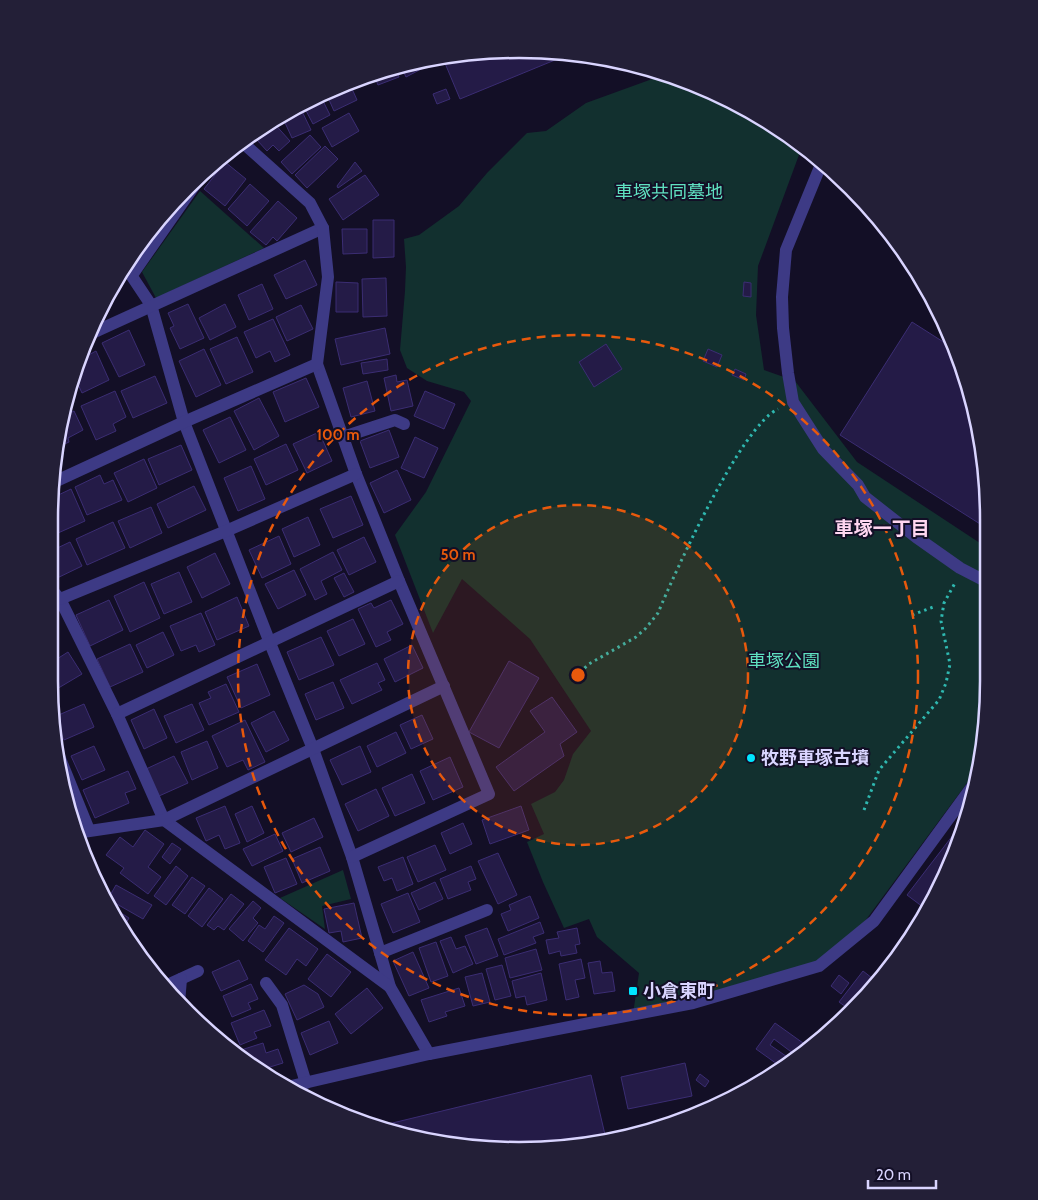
<svg xmlns="http://www.w3.org/2000/svg" width="1038" height="1200" viewBox="0 0 1038 1200" font-family="Cabin,'Noto Sans JP',sans-serif">
  <style>
    .green { fill: #12302f }
    .building { fill: #241b47; stroke: #3b2d73 }
    .lines { fill: none; stroke-linecap: round; stroke-linejoin: round }
    .path { stroke: #2fb8b0; stroke-width: 3; stroke-dasharray: 2.5 4; stroke-linecap: butt }
    .minor { stroke: #3d3a85; stroke-width: 12 }
    .ring { fill: none; stroke: #e8590c; stroke-width: 2.5; stroke-dasharray: 9 6 }
    .poi-dot { fill: #00e5ff; stroke: #130f26; stroke-width: 2 }
    .labels { text-anchor: middle; dominant-baseline: central; stroke-width: 4; stroke-linejoin: round; paint-order: stroke }
    .park-label { font-size: 18px; fill: #5fe0c0; stroke: #130f26 }
    .poi-label { font-size: 18px; font-weight: bold; fill: #d9d4ff; stroke: #130f26; text-anchor: start }
    .neighbourhood-label { font-size: 19px; font-weight: bold; fill: #ffd6f0; stroke: #130f26 }
    .rim { fill: none; stroke: #d9d4ff; stroke-width: 2.5 }
    .centre { fill: #e8590c; stroke: #130f26; stroke-width: 2.5 }
    .ring-label { font-size: 15px; text-anchor: middle; font-weight: bold; fill: #e8590c; stroke: #130f26; stroke-width: 4; stroke-linejoin: round; paint-order: stroke }
  </style>
  <rect width="100%" height="100%" fill="#130f26"/>
  <g class="green">
    <polygon points="666,74 727,97 803,144 758,266 756,315 764,370 795,381 857,462 989,549 989,681 981,764 851,940 819,966 633,1014 639,973 597,937 589,919 564,928 543,882 527,842 544,834 531,804 555,792 564,780 573,754 591,731 530,639 462,579 433,633 395,535 426,492 471,401 464,392 427,381 407,368 400,350 405,291 406,267 404,239 419,235 459,206 487,173 527,133 546,131 586,103"/>
    <polygon points="200,191 264,248 156,298 142,272"/>
    <polygon points="343,870 351,899 322,906 325,929 280,898"/>
  </g>
  <g class="building">
    <polygon points="549,50 572,53 460,99 442,56 457,53"/>
    <polygon points="424,61 427,66 406,77 401,66"/>
    <polygon points="396,67 399,77 378,85 373,73"/>
    <polygon points="349,82 357,100 334,111 326,93"/>
    <polygon points="446,89 450,99 437,104 433,94"/>
    <polygon points="320,95 330,115 313,124 302,103"/>
    <polygon points="299,105 311,130 292,138 281,114"/>
    <polygon points="349,113 359,131 332,147 322,128"/>
    <polygon points="272,121 290,141 279,151 273,145 267,151 257,140 261,137 257,133"/>
    <polygon points="310,135 321,147 292,174 281,162"/>
    <polygon points="325,146 338,159 307,188 295,175"/>
    <polygon points="225,162 246,179 225,206 204,189"/>
    <polygon points="355,162 362,171 338,188 337,186"/>
    <polygon points="365,175 379,195 343,220 329,199"/>
    <polygon points="250,184 269,201 247,226 228,209"/>
    <polygon points="278,201 297,218 277,241 273,237 266,245 250,232"/>
    <polygon points="373,220 394,220 394,257 373,258"/>
    <polygon points="342,229 367,229 367,253 343,254"/>
    <polygon points="305,260 317,285 286,299 274,275"/>
    <polygon points="386,278 387,316 363,317 362,279"/>
    <polygon points="116,281 120,291 106,298"/>
    <polygon points="336,282 358,283 358,312 336,312"/>
    <polygon points="744,282 751,283 751,297 743,296"/>
    <polygon points="262,284 273,309 249,320 238,295"/>
    <polygon points="188,304 204,338 180,349 170,328 174,326 168,313"/>
    <polygon points="225,304 236,327 210,340 199,318"/>
    <polygon points="301,305 313,329 287,341 276,317"/>
    <polygon points="273,319 290,355 275,362 270,351 256,358 244,332"/>
    <polygon points="912,322 956,350 964,368 988,488 988,529 840,435"/>
    <polygon points="385,328 390,354 341,365 335,339"/>
    <polygon points="129,330 145,365 119,377 102,343"/>
    <polygon points="237,337 253,372 226,384 210,349"/>
    <polygon points="606,344 622,369 594,387 579,362"/>
    <polygon points="204,349 221,385 196,397 179,361"/>
    <polygon points="708,349 722,355 717,367 703,361"/>
    <polygon points="96,351 109,380 82,393 76,380 83,358"/>
    <polygon points="387,359 388,370 363,374 361,363"/>
    <polygon points="735,369 746,374 744,380 732,375"/>
    <polygon points="396,375 397,382 407,380 413,406 391,411 384,378"/>
    <polygon points="155,376 167,403 133,418 121,391"/>
    <polygon points="306,378 319,407 285,422 273,392"/>
    <polygon points="367,381 375,411 351,417 343,388"/>
    <polygon points="115,391 126,417 113,424 116,431 96,440 81,406"/>
    <polygon points="425,391 455,404 444,429 414,416"/>
    <polygon points="259,398 279,436 254,450 234,411"/>
    <polygon points="74,411 83,430 68,438 69,442 56,448 66,415"/>
    <polygon points="230,417 246,450 219,463 203,430"/>
    <polygon points="389,430 399,457 370,468 360,441"/>
    <polygon points="319,432 332,461 307,473 293,444"/>
    <polygon points="415,437 438,448 424,478 401,468"/>
    <polygon points="286,444 298,470 266,485 254,459"/>
    <polygon points="181,445 192,470 159,485 148,459"/>
    <polygon points="144,459 157,488 128,502 114,473"/>
    <polygon points="251,466 265,499 238,511 224,478"/>
    <polygon points="397,470 411,500 384,513 370,483"/>
    <polygon points="100,475 104,484 113,480 122,500 87,515 75,487"/>
    <polygon points="194,486 206,510 168,528 157,504"/>
    <polygon points="71,489 85,521 58,533 52,520 52,498"/>
    <polygon points="351,496 363,525 333,538 320,509"/>
    <polygon points="151,507 162,533 130,548 118,521"/>
    <polygon points="308,517 320,545 294,557 282,529"/>
    <polygon points="113,522 125,548 87,565 76,539"/>
    <polygon points="279,536 291,564 262,578 249,550"/>
    <polygon points="364,537 376,562 349,575 337,550"/>
    <polygon points="70,542 82,566 51,581 51,551"/>
    <polygon points="333,552 342,570 321,581 327,594 315,600 300,569"/>
    <polygon points="215,553 230,584 202,598 187,567"/>
    <polygon points="294,570 306,595 278,609 265,584"/>
    <polygon points="179,572 192,602 164,614 151,584"/>
    <polygon points="344,573 354,592 344,597 334,578"/>
    <polygon points="144,582 160,618 130,632 114,596"/>
    <polygon points="237,597 249,626 217,640 205,612"/>
    <polygon points="109,600 123,630 90,646 76,615"/>
    <polygon points="391,600 403,624 387,632 391,640 376,647 358,609 371,603 374,608"/>
    <polygon points="201,613 215,645 199,652 196,645 181,651 170,626"/>
    <polygon points="353,619 365,644 339,656 327,631"/>
    <polygon points="163,632 174,655 147,668 136,645"/>
    <polygon points="321,637 334,665 299,680 287,652"/>
    <polygon points="130,644 143,672 110,687 97,659"/>
    <polygon points="412,645 423,668 395,682 384,659"/>
    <polygon points="68,652 82,674 50,693 49,664"/>
    <polygon points="509,661 539,678 499,748 469,732"/>
    <polygon points="377,663 385,680 378,683 382,690 352,704 340,680"/>
    <polygon points="257,664 270,695 241,708 227,677"/>
    <polygon points="333,682 344,708 316,720 305,694"/>
    <polygon points="226,684 239,712 209,725 199,703 211,698 208,692"/>
    <polygon points="552,697 577,732 560,744 564,756 514,791 496,767 545,732 530,711"/>
    <polygon points="84,704 94,727 64,740 54,717"/>
    <polygon points="192,704 204,730 176,743 164,716"/>
    <polygon points="154,709 167,738 144,749 131,720"/>
    <polygon points="274,711 289,740 266,752 251,723"/>
    <polygon points="422,715 433,739 411,749 400,725"/>
    <polygon points="245,720 265,762 248,770 243,760 227,767 212,736"/>
    <polygon points="396,732 406,753 377,767 367,746"/>
    <polygon points="207,741 218,768 192,780 181,752"/>
    <polygon points="94,746 105,770 82,780 71,756"/>
    <polygon points="360,746 371,772 342,785 330,760"/>
    <polygon points="174,756 188,783 159,796 146,769"/>
    <polygon points="450,757 463,787 433,800 420,771"/>
    <polygon points="128,771 136,789 125,793 129,803 95,818 83,790"/>
    <polygon points="412,774 425,803 395,816 382,788"/>
    <polygon points="376,789 389,816 358,831 345,804"/>
    <polygon points="225,806 240,843 225,849 219,835 206,841 196,818"/>
    <polygon points="252,806 264,833 247,842 235,814"/>
    <polygon points="521,806 529,830 490,844 482,820"/>
    <polygon points="314,818 323,837 291,852 282,833"/>
    <polygon points="963,822 965,823 954,861 927,910 907,895"/>
    <polygon points="463,823 472,844 450,854 441,833"/>
    <polygon points="145,830 164,844 148,867 161,877 148,894 120,873 124,868 106,855 120,837 133,847"/>
    <polygon points="275,834 283,851 252,866 243,849"/>
    <polygon points="172,843 181,849 170,864 162,857"/>
    <polygon points="435,845 446,870 418,882 407,857"/>
    <polygon points="320,847 330,871 302,883 292,859"/>
    <polygon points="498,853 517,895 498,904 478,861"/>
    <polygon points="403,857 413,884 397,891 392,878 384,881 378,867"/>
    <polygon points="286,858 297,884 275,893 264,867"/>
    <polygon points="176,866 188,876 166,905 154,896"/>
    <polygon points="471,866 476,879 468,882 471,890 448,899 440,879"/>
    <polygon points="192,877 205,886 185,914 172,905"/>
    <polygon points="435,882 443,899 419,910 411,893"/>
    <polygon points="116,885 152,905 143,919 108,899"/>
    <polygon points="209,888 223,899 202,927 188,916"/>
    <polygon points="408,893 420,922 393,933 381,904"/>
    <polygon points="231,894 244,904 224,930 218,926 214,930 207,925"/>
    <polygon points="530,896 539,918 508,931 501,914 511,910 509,905"/>
    <polygon points="253,901 261,908 253,918 258,923 243,941 229,929"/>
    <polygon points="354,903 362,938 343,942 341,931 329,933 324,909"/>
    <polygon points="107,904 129,918 123,928"/>
    <polygon points="274,916 284,923 263,952 248,941 259,925 265,929"/>
    <polygon points="540,922 544,933 533,937 536,943 504,955 498,939"/>
    <polygon points="289,928 318,949 306,966 297,959 286,975 265,960"/>
    <polygon points="487,928 498,956 476,964 465,936"/>
    <polygon points="577,928 580,944 575,945 577,953 561,956 560,951 549,954 546,940 559,938 557,932"/>
    <polygon points="451,937 456,949 465,946 473,964 453,973 440,941"/>
    <polygon points="903,938 910,943 883,975 877,971"/>
    <polygon points="436,942 448,976 431,982 419,948"/>
    <polygon points="536,949 542,970 510,978 505,958"/>
    <polygon points="413,952 429,988 409,996 393,961"/>
    <polygon points="327,954 351,972 331,997 308,979"/>
    <polygon points="581,959 585,978 575,980 579,997 566,1000 559,964"/>
    <polygon points="239,960 248,979 221,991 212,972"/>
    <polygon points="600,961 602,973 612,972 615,991 594,994 588,963"/>
    <polygon points="502,965 511,996 495,1000 486,969"/>
    <polygon points="863,971 877,982 853,1012 839,1002"/>
    <polygon points="482,973 490,1002 473,1006 465,977"/>
    <polygon points="541,973 547,1000 527,1005 525,996 516,998 512,981"/>
    <polygon points="839,975 849,983 841,994 831,986"/>
    <polygon points="251,984 258,999 248,1003 251,1009 232,1017 223,996"/>
    <polygon points="304,985 318,994 324,1007 297,1020 285,994"/>
    <polygon points="367,988 383,1008 351,1034 335,1014"/>
    <polygon points="459,988 465,1006 445,1012 447,1016 429,1022 421,1000"/>
    <polygon points="264,1010 271,1026 254,1032 257,1038 240,1045 231,1023"/>
    <polygon points="329,1021 338,1043 310,1055 301,1033"/>
    <polygon points="775,1023 810,1048 798,1057 774,1039 770,1045 793,1061 784,1069 756,1049"/>
    <polygon points="263,1043 266,1053 278,1049 283,1063 257,1071 245,1060 241,1050"/>
    <polygon points="685,1063 692,1096 628,1109 621,1077"/>
    <polygon points="700,1074 709,1081 705,1087 696,1080"/>
    <polygon points="591,1075 606,1139 550,1150 457,1147 380,1126"/>
  </g>
  <g class="lines">
    <g class="path">
      <polyline points="912,615 936,606"/>
      <path d="M575,677L589,664L636,637L646,628L658,613C675,572 741,426 778,409"/>
      <polyline points="864,810 879,770 939,700 946,683 950,664 941,621 944,603 955,583"/>
    </g>
    <g class="minor">
      <polyline points="822,162 786,250 782,297 783,328 788,373 793,402 823,449 858,485 865,497 916,537 960,568 989,583"/>
      <polyline points="125,266 151,305 184,422 270,643 313,749 352,857 390,987 429,1054"/>
      <polyline points="132,275 208,166"/>
      <polyline points="90,334 323,228"/>
      <polyline points="317,364 356,474 399,581 489,794 352,857"/>
      <polyline points="343,437 395,420 404,424"/>
      <polyline points="52,483 184,422 317,364 328,277 323,228 310,203 242,142"/>
      <polyline points="50,588 60,599 117,714 164,820 390,987"/>
      <polyline points="60,599 226,531 356,474"/>
      <polyline points="117,714 399,581"/>
      <polyline points="59,756 89,830"/>
      <polyline points="76,833 164,820 444,686"/>
      <polyline points="380,953 487,910"/>
      <polyline points="266,983 282,1005 306,1083"/>
      <polyline points="163,987 198,971"/>
      <polyline points="179,1003 181,979"/>
      <polyline points="287,1087 429,1054 693,1003 819,966 874,921 979,777"/>
    </g>
  </g>
  <circle cx="578" cy="675" r="170" fill="#e8590c" fill-opacity=".12"/>
  <g class="ring">
    <circle cx="578" cy="675" r="170"/>
    <circle cx="578" cy="675" r="340"/>
  </g>
  <g class="poi-dot">
    <circle cx="751" cy="758" r="5"/>
    <rect x="628" y="986" width="10" height="10" rx="2.5"/>
  </g>
  <g class="labels">
    <g class="park-label">
      <text x="669" y="192">車塚共同墓地</text>
      <text x="784" y="661">車塚公園</text>
    </g>
    <g class="poi-label">
      <text x="761" y="758">牧野車塚古墳</text>
      <text x="643" y="991">小倉東町</text>
    </g>
    <g class="neighbourhood-label">
      <text x="882" y="528">車塚一丁目</text>
    </g>
  </g>
  <path d="M0 0H1038V1200H0ZM519 58H519A461 461 0 0 1 980 519V681A461 461 0 0 1 519 1142H519A461 461 0 0 1 58 681V519A461 461 0 0 1 519 58Z" fill="#231f37" fill-rule="evenodd"/>
  <path class="rim" d="M519 58H519A461 461 0 0 1 980 519V681A461 461 0 0 1 519 1142H519A461 461 0 0 1 58 681V519A461 461 0 0 1 519 58Z"/>
  <circle cx="578" cy="675" r="8" class="centre"/>
  <g class="ring-label">
    <text x="338" y="440">100 m</text>
    <text x="458" y="560">50 m</text>
  </g>
  <path d="M868 1180v8h68v-8" fill="none" stroke="#d9d4ff" stroke-width="2.5"/>
  <text x="876" y="1180" font-size="15" fill="#d9d4ff" stroke="#130f26" stroke-width="4" paint-order="stroke">20 m</text>
</svg>
